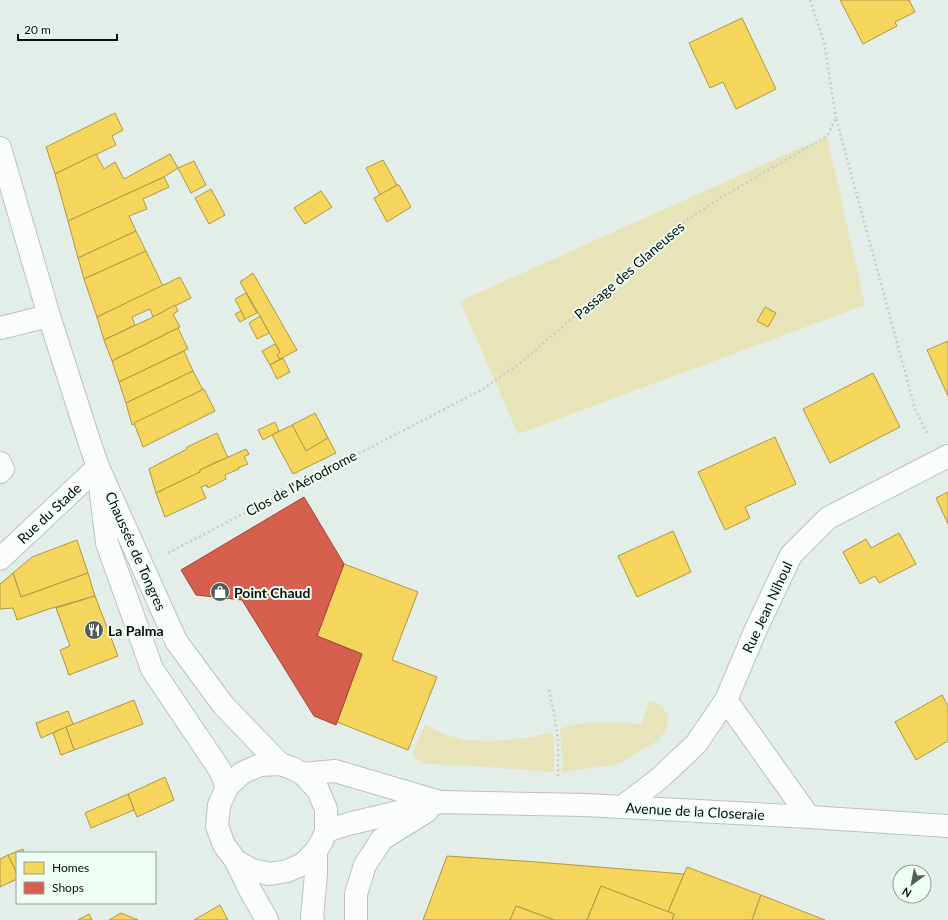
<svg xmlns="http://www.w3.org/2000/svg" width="948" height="920" viewBox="0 0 948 920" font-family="Lato,sans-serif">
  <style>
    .green { fill: #e8e4ba }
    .homes { fill: #f6d55c; stroke: #ae9943 }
    .shops { fill: #d6604d; stroke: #984739 }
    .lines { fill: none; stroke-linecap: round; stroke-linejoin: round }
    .minor-casing { stroke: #bbc3bf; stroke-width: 24 }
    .major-casing { stroke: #bbc3bf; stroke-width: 24 }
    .path { stroke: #c9ccca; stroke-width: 2.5; stroke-dasharray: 2 3; stroke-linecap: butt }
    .minor { stroke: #fbfcfc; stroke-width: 22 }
    .major { stroke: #fbfcfc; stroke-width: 22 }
    .labels { text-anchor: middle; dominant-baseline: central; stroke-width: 4; stroke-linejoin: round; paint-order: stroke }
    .street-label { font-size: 14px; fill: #070d0a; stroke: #effef5 }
    .poi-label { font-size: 14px; font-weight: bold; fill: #070d0a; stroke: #effef5; text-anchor: start }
  </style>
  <rect width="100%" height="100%" fill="#e3eee8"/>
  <g class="green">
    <polygon points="827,136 865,305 518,434 460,301"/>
    <path d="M649,701L657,703L663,707L668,716V722L665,731L659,740L624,761L612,765L563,772L560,729C587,719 615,723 642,724Z"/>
    <polygon points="425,724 444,734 464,740 496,741 532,737 552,732 554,745 554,772 457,765 423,764 413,756 417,742"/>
  </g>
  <g class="homes">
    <polygon points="840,0 909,0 915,12 895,22 897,26 863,44"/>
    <polygon points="742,18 776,89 736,109 723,82 710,88 689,43"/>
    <polygon points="115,113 123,130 112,136 116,145 55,174 46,147"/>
    <polygon points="96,154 104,169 115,162 124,179 170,154 178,168 164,177 68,221 55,174"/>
    <polygon points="383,160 397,185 380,195 366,168"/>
    <polygon points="194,161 206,185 191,193 178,168"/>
    <polygon points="164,177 169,187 143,199 147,209 129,216 136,231 78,258 68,221"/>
    <polygon points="397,185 399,185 411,207 387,222 374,198"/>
    <polygon points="211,189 225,215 209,224 195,198"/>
    <polygon points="321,191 332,207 305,224 294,208"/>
    <polygon points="136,231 146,251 84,279 78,258"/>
    <polygon points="146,251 163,286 97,317 84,279"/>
    <polygon points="253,273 297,350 280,359 277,355 280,352 260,316 240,282"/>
    <polygon points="180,277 191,298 153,317 150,309 132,317 135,325 104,340 97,317"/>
    <polygon points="246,293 257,313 245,319 235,299"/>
    <polygon points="175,305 178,311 173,314 180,327 112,361 104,340 153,317"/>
    <polygon points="765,307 776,313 768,327 757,321"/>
    <polygon points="241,311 245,319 240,322 235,314"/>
    <polygon points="260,316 269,333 257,339 249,323"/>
    <polygon points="178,328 188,349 119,382 112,361"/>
    <polygon points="948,341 948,396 927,350"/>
    <polygon points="275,344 280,352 277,355 280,359 270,365 262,351"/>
    <polygon points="184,351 193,371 126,403 119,382"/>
    <polygon points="283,358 290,372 277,379 270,365"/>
    <polygon points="193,371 203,390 132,425 126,403"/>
    <polygon points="873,373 900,427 830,463 803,409"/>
    <polygon points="204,389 215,411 143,447 134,423"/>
    <polygon points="315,413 328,438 306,451 292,425"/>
    <polygon points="275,422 279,431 263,440 258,430"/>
    <polygon points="292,425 306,451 328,438 336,453 293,474 272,435"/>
    <polygon points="217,433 228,458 218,461 200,470 200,472 156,493 149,469 187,449 187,447"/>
    <polygon points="775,437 796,484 745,507 750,518 725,530 698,472"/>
    <polygon points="246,449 249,454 244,457 248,464 238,468 239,469 225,475 226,479 208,488 207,485 201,487 206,498 165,517 156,493 200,472 200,470"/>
    <polygon points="948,492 948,524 936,498"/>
    <polygon points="673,531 691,572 637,597 618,556"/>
    <polygon points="899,533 916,564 879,583 875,576 860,584 843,552 866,539 871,548"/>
    <polygon points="77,540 88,573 21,597 13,573 32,557"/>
    <polygon points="344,564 418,592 392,660 437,677 408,750 337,722 362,654 317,636"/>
    <polygon points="13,573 21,597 88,573 95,596 49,609 17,620 13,608 0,609 0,584"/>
    <polygon points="95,596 118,656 69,675 60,650 70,646 56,608"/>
    <polygon points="942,695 948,706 948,741 916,760 895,722"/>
    <polygon points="134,700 143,724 74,750 66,727"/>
    <polygon points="68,711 73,724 41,738 36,723"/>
    <polygon points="66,727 74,750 61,755 53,733"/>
    <polygon points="165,777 174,800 137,817 128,794"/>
    <polygon points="128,794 134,810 91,828 85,813"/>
    <polygon points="23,849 24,853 17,853 17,874 8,855"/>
    <polygon points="8,855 17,874 17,879 0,887 0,859"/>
    <polygon points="447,856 537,862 684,874 668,912 601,886 587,920 554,920 516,906 510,920 423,920"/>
    <polygon points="687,867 761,895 752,920 672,920 674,914 668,912"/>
    <polygon points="601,886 674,914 672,920 587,920"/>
    <polygon points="761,895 825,920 752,920"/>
    <polygon points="220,905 228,920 194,920"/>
    <polygon points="516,906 554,920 510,920"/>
    <polygon points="121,913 138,920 109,920"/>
    <polygon points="89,914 92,920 78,920"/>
  </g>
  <polygon class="shops" points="304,497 344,564 317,636 362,654 336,725 314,716 242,600 196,595 181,570"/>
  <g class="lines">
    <defs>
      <g id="minor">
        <polyline points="0,328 49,316"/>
        <polyline points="0,463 3,469 0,472"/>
        <polyline points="0,559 98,467"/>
        <polyline points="726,700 809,817"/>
        <polyline points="303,774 335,771 440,802"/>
        <polyline points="622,807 660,778 696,744 726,700 756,629 791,555 828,518 948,456"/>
        <polyline points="326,831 348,824 441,802 585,805 809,817 948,826"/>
        <polyline points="356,920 356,894 365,865 382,839 427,811"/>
      </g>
      <g id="major">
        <polyline points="0,148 49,316 90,444 98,467 176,641 224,706 280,764"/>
        <polyline points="100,486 107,543 152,669 220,770 227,787"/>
        <polyline points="236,861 252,870 269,874 287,871 303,864 316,851 322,841 326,831 326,809 318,790 303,774 292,768 280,764 260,765 242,773 227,787 219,805 217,826 224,845 236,861 249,888 267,920"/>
        <polyline points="313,920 312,917 316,874 316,851"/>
      </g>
    </defs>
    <use href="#minor" class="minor-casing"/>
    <use href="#major" class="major-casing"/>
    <g class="path">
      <polyline points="810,0 824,42 836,118"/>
      <polyline points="168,553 483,389 523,361 674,229 722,197 827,136 836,118 915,409 928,435"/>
      <polyline points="549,690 554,713 558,740 558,777"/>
    </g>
    <use href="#minor" class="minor"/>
    <use href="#major" class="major"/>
  </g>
  <defs>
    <symbol id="shop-disc" viewBox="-11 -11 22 22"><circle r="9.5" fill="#545c58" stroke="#effef5"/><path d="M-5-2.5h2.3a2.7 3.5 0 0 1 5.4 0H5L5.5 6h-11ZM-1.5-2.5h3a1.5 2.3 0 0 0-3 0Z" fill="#fff"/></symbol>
    <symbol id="restaurant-disc" viewBox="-11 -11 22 22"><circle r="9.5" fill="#545c58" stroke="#effef5"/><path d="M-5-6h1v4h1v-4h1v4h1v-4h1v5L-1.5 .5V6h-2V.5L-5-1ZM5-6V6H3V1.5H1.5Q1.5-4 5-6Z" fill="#fff"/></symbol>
  </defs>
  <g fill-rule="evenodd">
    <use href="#shop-disc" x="209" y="581" width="22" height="22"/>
    <use href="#restaurant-disc" x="83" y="619" width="22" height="22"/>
  </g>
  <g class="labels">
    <g class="street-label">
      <text transform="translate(629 270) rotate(-41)">Passage des Glaneuses</text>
      <text transform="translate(301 483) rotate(-28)">Clos de l'Aérodrome</text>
      <text transform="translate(49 513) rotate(-43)">Rue du Stade</text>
      <text transform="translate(136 551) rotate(66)">Chaussée de Tongres</text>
      <text transform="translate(767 607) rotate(-65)">Rue Jean Nihoul</text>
      <text transform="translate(695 811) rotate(3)">Avenue de la Closeraie</text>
    </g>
    <g class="poi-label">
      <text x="234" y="592">Point Chaud</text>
      <text x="108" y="630">La Palma</text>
    </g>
  </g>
  <rect x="16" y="852" width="140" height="52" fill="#effef5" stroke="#929e97"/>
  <rect x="24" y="862" width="20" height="12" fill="#f6d55c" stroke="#929e97"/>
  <text x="52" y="872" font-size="12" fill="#070d0a">Homes</text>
  <rect x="24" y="882" width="20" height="12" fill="#d6604d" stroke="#929e97"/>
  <text x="52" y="892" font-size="12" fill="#070d0a">Shops</text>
  <g transform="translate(912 884) rotate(212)"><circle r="19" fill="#effef5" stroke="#929e97"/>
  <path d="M0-3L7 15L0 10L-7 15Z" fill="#545c58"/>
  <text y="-6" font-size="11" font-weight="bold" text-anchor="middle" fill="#070d0a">N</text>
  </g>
  <path d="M18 34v6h99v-6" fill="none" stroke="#070d0a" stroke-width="2"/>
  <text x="24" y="34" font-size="12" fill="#070d0a" stroke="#effef5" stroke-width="3" paint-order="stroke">20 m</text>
</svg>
